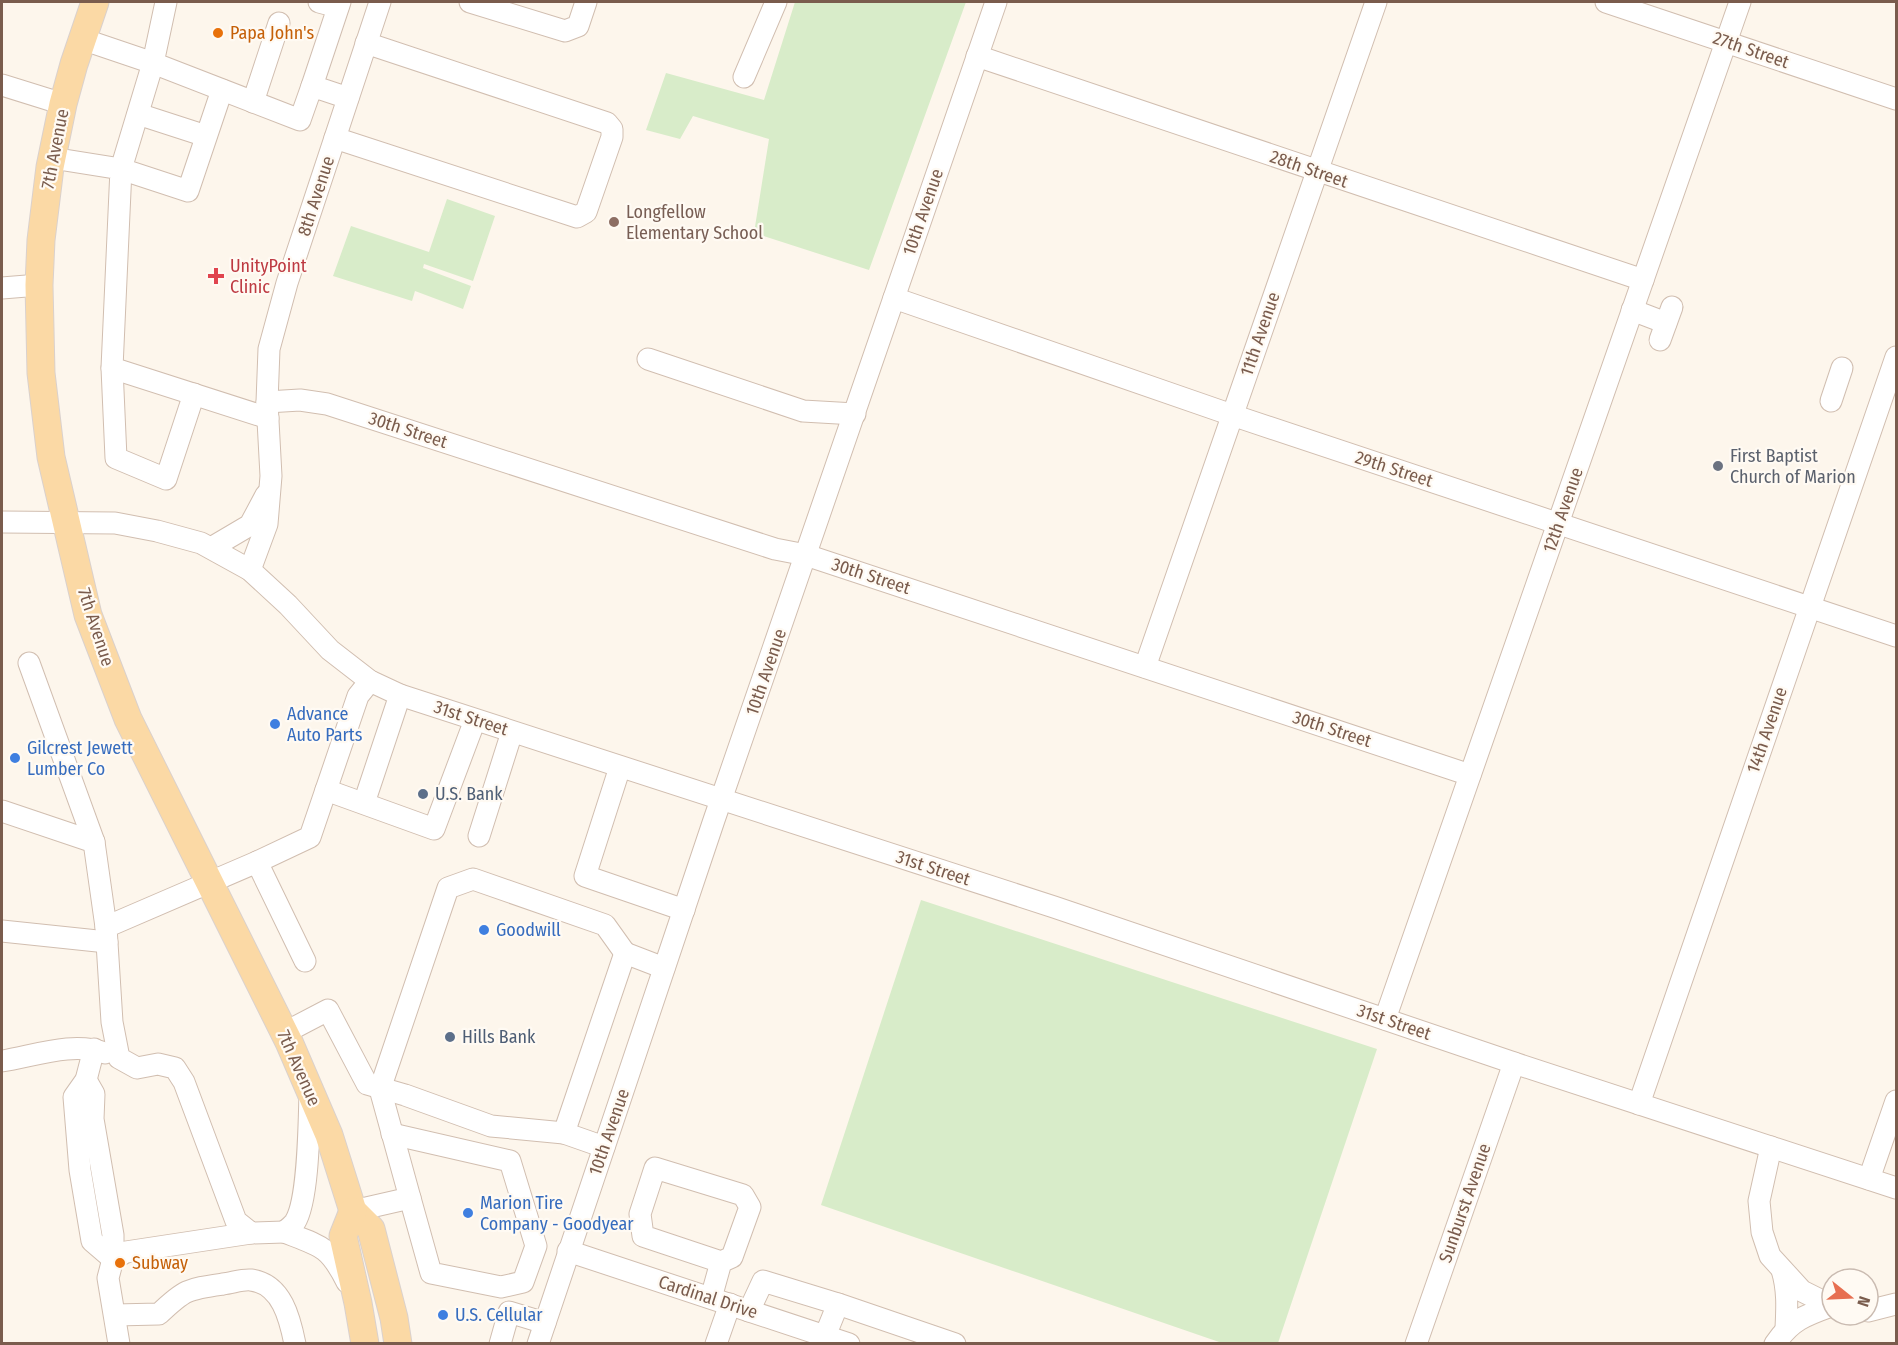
<svg xmlns="http://www.w3.org/2000/svg" width="1898" height="1345" viewBox="0 0 1898 1345" font-family="'Fira Sans Condensed',sans-serif">
  <style>
    .green { fill: #d8ecc9 }
    .lines { fill: none; stroke-linecap: round; stroke-linejoin: round }
    .minor-casing { stroke: #d1beb0; stroke-width: 23 }
    .major-casing { stroke: #dad1cd; stroke-width: 29 }
    .minor { stroke: #fff; stroke-width: 21 }
    .major { stroke: #fbd9a5; stroke-width: 27 }
    .food-dot { fill: #e8710a; stroke: #fffaf3; stroke-width: 2 }
    .education-dot { fill: #8d6e63; stroke: #fffaf3; stroke-width: 2 }
    .health-dot { fill: #e0444e; stroke: #fffaf3; stroke-width: 2 }
    .worship-dot { fill: #6b7280; stroke: #fffaf3; stroke-width: 2 }
    .shop-dot { fill: #3f7fe0; stroke: #fffaf3; stroke-width: 2 }
    .service-dot { fill: #5c6f8a; stroke: #fffaf3; stroke-width: 2 }
    .labels { text-anchor: middle; dominant-baseline: central; stroke-width: 4.5; stroke-linejoin: round; paint-order: stroke }
    .food-label { font-size: 18px; fill: #c56008; stroke: #fffaf3; text-anchor: start }
    .street-label { font-size: 18px; fill: #7a5c4d; stroke: #fffaf3 }
    .education-label { font-size: 18px; fill: #785e54; stroke: #fffaf3; text-anchor: start }
    .health-label { font-size: 18px; fill: #be3a42; stroke: #fffaf3; text-anchor: start }
    .worship-label { font-size: 18px; fill: #5b616d; stroke: #fffaf3; text-anchor: start }
    .shop-label { font-size: 18px; fill: #366cbe; stroke: #fffaf3; text-anchor: start }
    .service-label { font-size: 18px; fill: #4e5e75; stroke: #fffaf3; text-anchor: start }
  </style>
  <rect width="100%" height="100%" fill="#fdf6ec"/>
  <g class="green">
    <polygon points="795,2 966,2 869,270 754,233 769,139 693,116 680,139 646,130 666,73 764,100"/>
    <polygon points="447,199 495,216 473,281 424,264 423,268 471,286 463,309 415,291 412,301 333,276 351,226 429,252"/>
    <polygon points="921,900 1377,1049 1278,1343 1222,1343 821,1205"/>
  </g>
  <g class="lines">
    <defs>
      <g id="minor">
        <polyline points="166,2 153,63 300,120 312,86 348,98"/>
        <polyline points="319,2 338,7"/>
        <polyline points="470,2 565,31 578,26 586,2"/>
        <polyline points="1606,2 1896,99"/>
        <polyline points="82,39 153,63 121,169 188,191 222,90"/>
        <polyline points="977,56 1643,280"/>
        <polyline points="744,77 776,2"/>
        <polyline points="2,85 63,104"/>
        <polyline points="312,86 340,2"/>
        <polyline points="253,102 279,23"/>
        <polyline points="138,114 206,136"/>
        <polyline points="335,138 577,217 586,212 612,137 612,129 607,123 366,43"/>
        <polyline points="52,158 121,169 112,368 268,418"/>
        <polyline points="2,288 39,285"/>
        <polyline points="894,298 1232,415 1896,636"/>
        <polyline points="1632,310 1666,323"/>
        <polyline points="1660,340 1672,307"/>
        <polyline points="648,359 803,411 855,414"/>
        <polyline points="112,368 116,458 166,479 194,394"/>
        <polyline points="1831,401 1842,368"/>
        <polyline points="267,402 300,400 327,404 775,549 806,555 1470,775"/>
        <polyline points="2,522 115,523 157,531 201,543 250,570 288,605 330,650 370,681 400,695 1054,907 1514,1063 1896,1188"/>
        <polyline points="211,548 250,525 266,495"/>
        <polyline points="250,570 267,524 271,476 267,402 269,349 287,283 380,2"/>
        <polyline points="29,663 94,842"/>
        <polyline points="1145,667 1376,2"/>
        <polyline points="620,767 585,876 684,910"/>
        <polyline points="326,790 434,829 475,720"/>
        <polyline points="364,803 400,695"/>
        <polyline points="2,811 94,842 106,927"/>
        <polyline points="479,836 512,732"/>
        <polyline points="257,862 310,837 358,696 370,681"/>
        <polyline points="2,931 107,942"/>
        <polyline points="1385,1019 1740,2"/>
        <polyline points="284,1033 328,1010 367,1084 405,1095 491,1126 564,1133 604,1147"/>
        <polyline points="94,1049 86,1080 74,1097 80,1170 92,1241 113,1259"/>
        <path d="M2,1061C34,1056 73,1041 105,1053"/>
        <polyline points="86,1080 94,1094 93,1119 113,1235 113,1259"/>
        <path d="M310,1093C309,1121 309,1200 295,1222C292,1226 288,1229 284,1232C321,1246 329,1246 347,1282"/>
        <polyline points="1639,1104 1896,357"/>
        <polyline points="564,1133 625,953 664,968"/>
        <polyline points="1771,1147 1759,1201 1762,1232 1770,1256 1802,1291 1832,1306"/>
        <polyline points="1869,1179 1896,1101"/>
        <polyline points="410,1198 380,1089 448,888 473,879 605,925 625,953"/>
        <polyline points="353,1211 410,1198 431,1273 501,1287 523,1282 536,1246 510,1161 392,1134"/>
        <polyline points="284,1232 251,1233 236,1221 184,1082 175,1068 158,1064 137,1068 119,1058 112,1022 106,927 257,862 305,961"/>
        <polyline points="568,1251 849,1344"/>
        <path d="M1782,1270C1788,1290 1787,1308 1786,1328"/>
        <polyline points="711,1298 721,1262 732,1257 750,1207 743,1195 655,1168 640,1214 643,1236 721,1262"/>
        <polyline points="749,1311 763,1281 838,1304"/>
        <polyline points="1868,1311 1896,1304"/>
        <path d="M115,1315L159,1314C185,1289 188,1289 223,1284C232,1283 243,1279 251,1280C282,1284 290,1319 295,1344"/>
        <polyline points="825,1336 838,1304 955,1344"/>
        <polyline points="119,1344 108,1278 113,1259 126,1252 251,1233"/>
        <polyline points="500,1344 509,1312 545,1323"/>
        <polyline points="538,1344 714,820 996,2"/>
        <polyline points="716,1344 730,1304"/>
        <polyline points="1416,1344 1514,1063"/>
        <path d="M1775,1344C1791,1320 1806,1315 1831,1306"/>
      </g>
      <g id="major">
        <polyline points="95,2 74,64 63,104 50,167 41,240 39,285 41,373 51,457 88,615 128,719 289,1042 329,1135 353,1211 371,1229 394,1318 398,1344"/>
        <polyline points="353,1211 343,1236 358,1303 365,1344"/>
      </g>
    </defs>
    <use href="#minor" class="minor-casing"/>
    <use href="#major" class="major-casing"/>
    <use href="#minor" class="minor"/>
    <use href="#major" class="major"/>
  </g>
  <g class="food-dot">
    <circle cx="218" cy="33" r="6"/>
    <circle cx="120" cy="1263" r="6"/>
  </g>
  <circle class="education-dot" cx="614" cy="222" r="6"/>
  <path class="health-dot" d="M213 267h6v6h6v6h-6v6h-6v-6h-6v-6h6z"/>
  <circle class="worship-dot" cx="1718" cy="466" r="6"/>
  <g class="shop-dot">
    <circle cx="275" cy="724" r="6"/>
    <circle cx="15" cy="758" r="6"/>
    <circle cx="484" cy="930" r="6"/>
    <circle cx="468" cy="1213" r="6"/>
    <circle cx="443" cy="1315" r="6"/>
  </g>
  <g class="service-dot">
    <circle cx="423" cy="794" r="6"/>
    <circle cx="450" cy="1037" r="6"/>
  </g>
  <g class="labels">
    <g class="food-label">
      <text x="230" y="33">Papa John's</text>
      <text x="132" y="1263">Subway</text>
    </g>
    <g class="street-label">
      <text transform="translate(1751 50) rotate(19)">27th Street</text>
      <text transform="translate(55 149) rotate(-79)">7th Avenue</text>
      <text transform="translate(1309 169) rotate(19)">28th Street</text>
      <text transform="translate(316 196) rotate(-72)">8th Avenue</text>
      <text transform="translate(923 212) rotate(-71)">10th Avenue</text>
      <text transform="translate(1260 334) rotate(-71)">11th Avenue</text>
      <text transform="translate(408 430) rotate(18)">30th Street</text>
      <text transform="translate(1394 469) rotate(18)">29th Street</text>
      <text transform="translate(1563 510) rotate(-71)">12th Avenue</text>
      <text transform="translate(871 576) rotate(18)">30th Street</text>
      <text transform="translate(96 627) rotate(72)">7th Avenue</text>
      <text transform="translate(766 672) rotate(-71)">10th Avenue</text>
      <text transform="translate(471 718) rotate(18)">31st Street</text>
      <text transform="translate(1332 729) rotate(18)">30th Street</text>
      <text transform="translate(1767 730) rotate(-71)">14th Avenue</text>
      <text transform="translate(933 868) rotate(18)">31st Street</text>
      <text transform="translate(1394 1022) rotate(19)">31st Street</text>
      <text transform="translate(299 1068) rotate(66)">7th Avenue</text>
      <text transform="translate(609 1132) rotate(-71)">10th Avenue</text>
      <text transform="translate(1465 1203) rotate(-71)">Sunburst Avenue</text>
      <text transform="translate(708 1297) rotate(18)">Cardinal Drive</text>
    </g>
    <g class="education-label">
      <text x="626" y="212">Longfellow<tspan x="626" dy="21">Elementary School</tspan></text>
    </g>
    <g class="health-label">
      <text x="230" y="266">UnityPoint<tspan x="230" dy="21">Clinic</tspan></text>
    </g>
    <g class="worship-label">
      <text x="1730" y="456">First Baptist<tspan x="1730" dy="21">Church of Marion</tspan></text>
    </g>
    <g class="shop-label">
      <text x="287" y="714">Advance<tspan x="287" dy="21">Auto Parts</tspan></text>
      <text x="27" y="748">Gilcrest Jewett<tspan x="27" dy="21">Lumber Co</tspan></text>
      <text x="496" y="930">Goodwill</text>
      <text x="480" y="1203">Marion Tire<tspan x="480" dy="21">Company - Goodyear</tspan></text>
      <text x="455" y="1315">U.S. Cellular</text>
    </g>
    <g class="service-label">
      <text x="435" y="794">U.S. Bank</text>
      <text x="462" y="1037">Hills Bank</text>
    </g>
  </g>
  <rect width="1898" height="1345" fill="none" stroke="#7a5c4d" stroke-width="6"/>
  <g transform="translate(1850 1297) rotate(108)"><circle r="28" fill="#fffaf3" stroke="#cabbb1" stroke-width="1.5"/>
  <path d="M0-4.5L10 22L0 15L-10 22Z" fill="#e76f51"/>
  <text y="-9" font-size="16" font-weight="bold" text-anchor="middle" fill="#7a5c4d">N</text>
  </g>
</svg>
